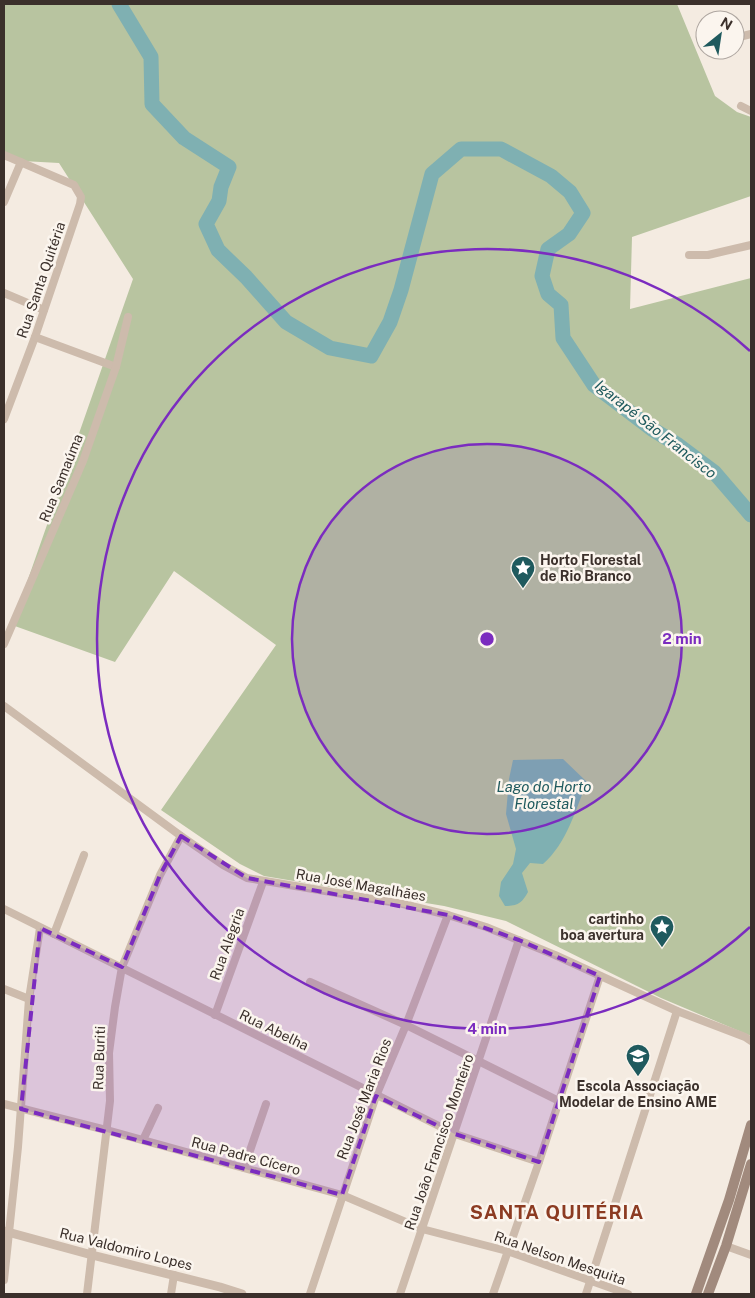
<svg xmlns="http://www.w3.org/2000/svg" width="755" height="1298" viewBox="0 0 755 1298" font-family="'Public Sans',sans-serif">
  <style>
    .green { fill: #b8c4a0 }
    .water { fill: #7fb0b2 }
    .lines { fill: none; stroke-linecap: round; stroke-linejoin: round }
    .river { stroke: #7fb0b2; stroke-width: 15 }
    .minor { stroke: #cdbbac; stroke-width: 8 }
    .tertiary { stroke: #cdbbac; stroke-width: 9 }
    .secondary { stroke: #a18a7d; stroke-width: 10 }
    .marked { fill: #7b2cbf; fill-opacity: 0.2; stroke: #7b2cbf; stroke-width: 4; stroke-dasharray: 10 6; stroke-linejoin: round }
    .ring { fill: none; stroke: #7b2cbf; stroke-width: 2.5 }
    .labels { text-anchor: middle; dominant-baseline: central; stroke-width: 5; stroke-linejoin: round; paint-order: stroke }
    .street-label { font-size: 14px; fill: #3b302b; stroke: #fbf5ee }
    .poi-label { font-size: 14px; font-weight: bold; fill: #3b302b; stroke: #fbf5ee; text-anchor: start }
    .water-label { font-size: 15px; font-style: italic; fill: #1f5a5e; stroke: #fbf5ee }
    .district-label { font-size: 19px; font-weight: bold; letter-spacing: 1px; fill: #8c3b22; stroke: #fbf5ee }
    .centre { fill: #7b2cbf; stroke: #fbf5ee; stroke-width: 2.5 }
    .ring-label { font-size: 15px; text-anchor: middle; font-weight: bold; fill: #7b2cbf; stroke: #fbf5ee; stroke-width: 5; stroke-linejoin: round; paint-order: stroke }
  </style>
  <rect width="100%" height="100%" fill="#f4ebe1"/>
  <polygon class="green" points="4,4 677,4 715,96 737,112 751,117 751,196 632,237 630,309 751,278 751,1036 661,998 506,921 444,906 264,876 240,864 161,810 276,645 174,571 115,662 12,625 133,279 59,163 4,160"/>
  <path class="water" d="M563,759L587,782C575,811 567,843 543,864L530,863L522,873L528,892C522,903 518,906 505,906L499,896L501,882L513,864L516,849L506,814L509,779L513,760Z"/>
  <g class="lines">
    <polyline class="river" points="119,4 151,57 152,104 184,138 229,167 221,187 219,201 206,224 218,250 246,277 286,322 330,348 371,356 390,322 401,290 432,174 461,149 501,149 551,176 570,192 583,213 569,234 548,249 542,276 548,294 561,305 563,338 594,385 652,429 678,445 714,472 751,515"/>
    <g class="minor">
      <polyline points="735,38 751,34"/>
      <polyline points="741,106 751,111"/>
      <polyline points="4,155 74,185 81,197 80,204 35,337 4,419"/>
      <polyline points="4,202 21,162"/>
      <polyline points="689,255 708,255 751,245"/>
      <polyline points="4,293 44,310"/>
      <polyline points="35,337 116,367"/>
      <polyline points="4,644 83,461 116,367 128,317"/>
      <polyline points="4,706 181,836 223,865 247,878 403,904 448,915 486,927 555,955 677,1011 745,1037 751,1041"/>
      <polyline points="4,909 455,1134 539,1162"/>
      <polyline points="54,934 84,855"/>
      <polyline points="310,982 406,1025 559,1101"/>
      <polyline points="4,989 29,999"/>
      <polyline points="215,1015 263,882"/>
      <polyline points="4,1104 106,1130 342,1195 422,1229 507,1251 628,1294"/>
      <polyline points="143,1140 158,1108"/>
      <polyline points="244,1168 266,1104"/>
      <polyline points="726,1246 751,1255"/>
      <polyline points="4,1280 18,1147 29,999 40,928"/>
      <polyline points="87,1294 110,1101 109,1053 115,1007 122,967 160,875 181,836"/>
      <polyline points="171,1294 174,1275"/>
      <polyline points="310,1294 376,1096 406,1025 448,915"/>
      <polyline points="400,1294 519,940"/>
      <polyline points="493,1294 539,1162 600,976"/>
      <polyline points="586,1294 677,1011"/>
    </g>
    <polyline class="tertiary" points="4,1231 92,1255 220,1287 242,1294"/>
    <g class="secondary">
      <polyline points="696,1294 729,1200 751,1125"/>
      <polyline points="708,1294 726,1246 751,1164"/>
    </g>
  </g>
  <path class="marked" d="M181,836L247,878L448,915L519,940L600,976L539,1162L455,1134L376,1096L342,1195L21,1109L40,928L122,967L160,875Z"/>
  <circle cx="487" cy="639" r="195" fill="#7b2cbf" fill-opacity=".12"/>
  <g class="ring">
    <circle cx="487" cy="639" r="195"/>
    <path d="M750 927A390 390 0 1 1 750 351"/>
  </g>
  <defs>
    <symbol id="sight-pin" viewBox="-11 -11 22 30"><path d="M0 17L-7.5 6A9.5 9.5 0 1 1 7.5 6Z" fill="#1f5a5e" stroke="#fbf5ee"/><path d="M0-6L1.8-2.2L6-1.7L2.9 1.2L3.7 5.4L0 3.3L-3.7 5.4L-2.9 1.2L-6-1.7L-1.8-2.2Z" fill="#fff"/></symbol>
    <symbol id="school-pin" viewBox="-11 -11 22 30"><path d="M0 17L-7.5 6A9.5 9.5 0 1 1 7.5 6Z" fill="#1f5a5e" stroke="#fbf5ee"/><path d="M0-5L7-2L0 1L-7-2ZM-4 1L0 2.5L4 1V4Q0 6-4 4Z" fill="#fff"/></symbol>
  </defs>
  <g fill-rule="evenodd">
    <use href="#sight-pin" x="509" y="554" width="28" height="38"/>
    <use href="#sight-pin" x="648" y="913" width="28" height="38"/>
    <use href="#school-pin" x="624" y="1042" width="28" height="38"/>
  </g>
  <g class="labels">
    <g class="street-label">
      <text transform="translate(41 280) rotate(-71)">Rua Santa Quitéria</text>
      <text transform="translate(61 478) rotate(-68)">Rua Samaúma</text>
      <text transform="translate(361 885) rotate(10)">Rua José Magalhães</text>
      <text transform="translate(227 944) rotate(-70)">Rua Alegria</text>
      <text transform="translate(274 1030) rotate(26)">Rua Abelha</text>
      <text transform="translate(99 1058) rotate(-88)">Rua Buriti</text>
      <text transform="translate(364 1099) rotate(-69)">Rua José Maria Rios</text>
      <text transform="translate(439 1142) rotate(-71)">Rua João Francisco Monteiro</text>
      <text transform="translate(246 1156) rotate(15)">Rua Padre Cícero</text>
      <text transform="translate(126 1249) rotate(14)">Rua Valdomiro Lopes</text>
      <text transform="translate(560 1258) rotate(19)">Rua Nelson Mesquita</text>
    </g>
    <g class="poi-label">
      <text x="540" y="560">Horto Florestal<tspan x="540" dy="16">de Rio Branco</tspan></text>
      <text x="644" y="919" text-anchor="end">cartinho<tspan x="644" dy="16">boa avertura</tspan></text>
      <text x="638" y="1086" text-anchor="middle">Escola Associação<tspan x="638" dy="16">Modelar de Ensino AME</tspan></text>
    </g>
    <g class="water-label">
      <text transform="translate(656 429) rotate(38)">Igarapé São Francisco</text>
      <text x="544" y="786">Lago do Horto<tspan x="544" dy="17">Florestal</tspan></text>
    </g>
    <g class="district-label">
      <text x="557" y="1212">SANTA QUITÉRIA</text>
    </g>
  </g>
  <circle cx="487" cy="639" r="8" class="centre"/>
  <g class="ring-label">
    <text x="682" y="644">2 min</text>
    <text x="487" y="1034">4 min</text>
  </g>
  <rect width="755" height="1298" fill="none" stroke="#3b302b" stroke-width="10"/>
  <g transform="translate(720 35) rotate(30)"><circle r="24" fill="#fbf5ee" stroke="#aea6a0"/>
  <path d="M0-4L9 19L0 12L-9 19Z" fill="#1f5a5e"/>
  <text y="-8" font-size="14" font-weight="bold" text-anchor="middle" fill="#3b302b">N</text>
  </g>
</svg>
